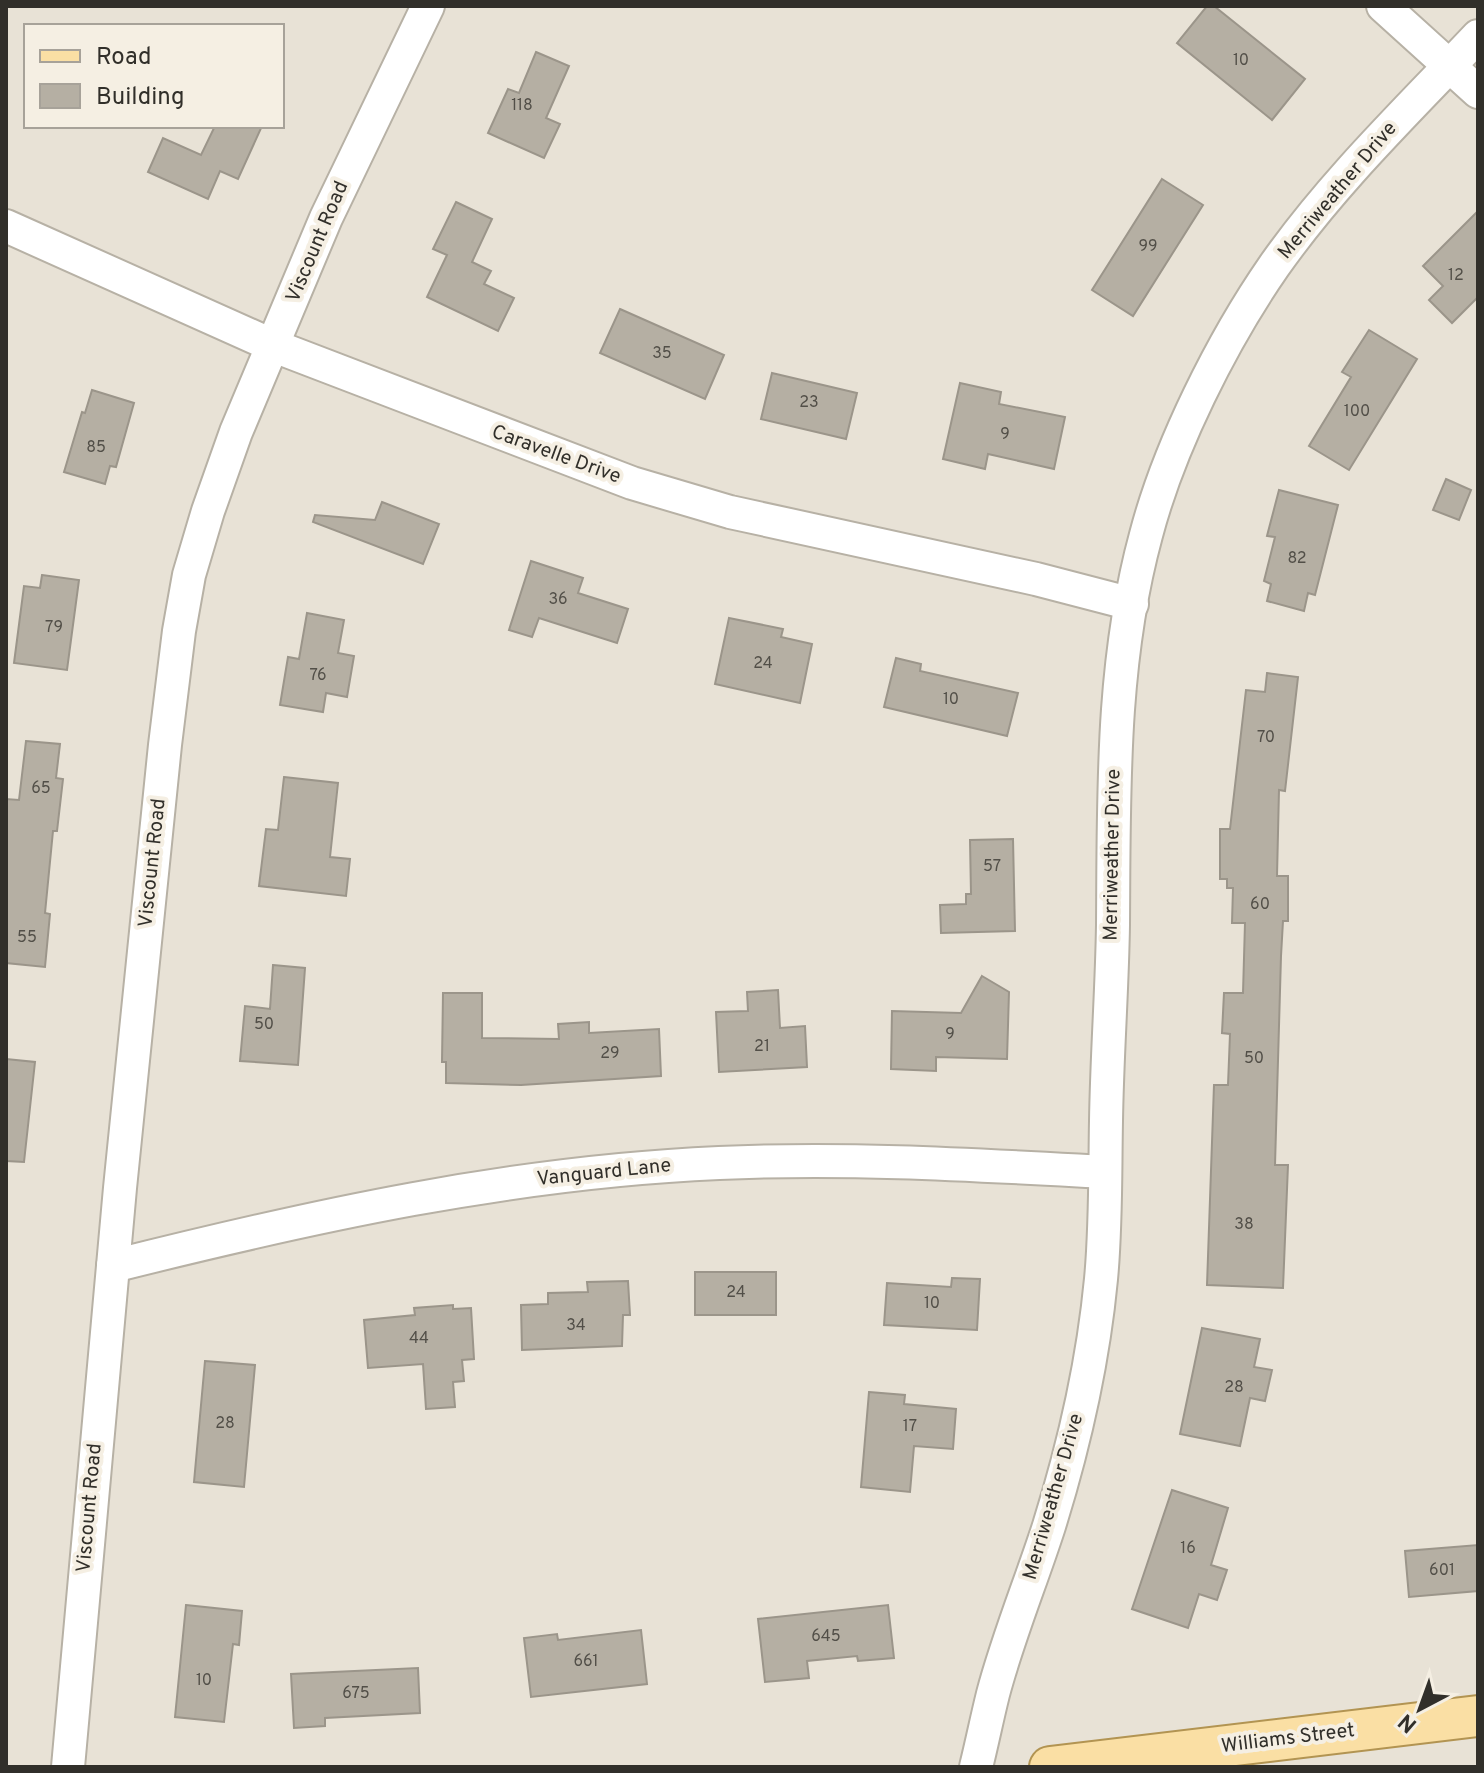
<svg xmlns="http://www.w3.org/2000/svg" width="1484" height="1773" viewBox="0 0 1484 1773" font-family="Overpass,sans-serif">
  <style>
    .building { fill: #b5afa3; stroke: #9b958a; stroke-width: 2 }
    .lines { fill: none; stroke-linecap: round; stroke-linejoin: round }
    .minor-casing { stroke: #b7b1a5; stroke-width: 36 }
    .major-casing { stroke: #b29452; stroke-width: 44 }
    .minor { stroke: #fff; stroke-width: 32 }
    .major { stroke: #fadfa4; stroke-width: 40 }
    .labels { text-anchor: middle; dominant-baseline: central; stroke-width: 8; stroke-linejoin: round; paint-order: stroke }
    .number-label { font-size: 16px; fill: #524f48 }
    .street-label { font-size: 20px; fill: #312f2a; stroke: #f5efe3 }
  </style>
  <rect width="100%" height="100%" fill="#e8e2d6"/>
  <g class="building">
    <polygon points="1207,6 1214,6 1305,79 1272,120 1177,43"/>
    <polygon points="536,52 569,66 546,118 560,124 544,158 488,133 508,89 519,93"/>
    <polygon points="215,126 262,126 238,179 220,171 208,199 148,172 163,138 201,155"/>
    <polygon points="1162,179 1203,205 1133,316 1092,290"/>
    <polygon points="456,202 492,219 472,262 491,271 484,284 514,298 498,331 427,297 447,255 433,249"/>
    <polygon points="1478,211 1478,297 1452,323 1429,300 1443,286 1423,266"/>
    <polygon points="620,309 724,355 705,399 600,353"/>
    <polygon points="1369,330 1417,359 1349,470 1309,446 1351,377 1342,372"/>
    <polygon points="772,373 857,393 846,439 761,419"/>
    <polygon points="960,383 1001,392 999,404 1065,417 1054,469 988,454 985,469 943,459"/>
    <polygon points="92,390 134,403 116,467 110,466 105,484 64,472 82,412 85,413"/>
    <polygon points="1446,479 1471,490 1459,520 1433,510"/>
    <polygon points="1279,490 1338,505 1315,595 1308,593 1304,611 1267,601 1271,584 1264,581 1275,537 1267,536"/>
    <polygon points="382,502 439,524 423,564 313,522 315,515 375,520"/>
    <polygon points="531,561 583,578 578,593 628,609 617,643 539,618 532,637 509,630"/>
    <polygon points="42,575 79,580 67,670 14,663 24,586 40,588"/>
    <polygon points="307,613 344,620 338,653 354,656 347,697 326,693 323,712 280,705 288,657 299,659"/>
    <polygon points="729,618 783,629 781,637 812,644 800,703 715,684"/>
    <polygon points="896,658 921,664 920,671 1018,693 1007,736 884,707"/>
    <polygon points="1267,673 1298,677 1285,791 1279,790 1277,876 1288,876 1288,921 1283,921 1281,956 1275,1165 1288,1165 1283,1288 1207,1285 1214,1085 1228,1085 1230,1034 1222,1033 1224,993 1243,993 1245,923 1232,923 1233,888 1227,888 1227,879 1220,879 1220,829 1230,829 1246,690 1265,692"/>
    <polygon points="26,741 60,744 56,778 63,779 57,831 53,831 45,913 50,914 45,967 6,963 6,799 19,800"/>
    <polygon points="284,777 338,783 330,857 350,859 346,896 259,886 266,829 278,830"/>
    <polygon points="1013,839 1015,931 941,933 940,905 966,904 966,894 971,894 970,840"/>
    <polygon points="273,965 305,968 298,1065 240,1061 245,1006 270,1009"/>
    <polygon points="982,976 1009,992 1007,1059 936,1057 936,1071 891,1069 892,1011 961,1013"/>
    <polygon points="778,990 780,1028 805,1026 807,1067 719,1072 716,1012 748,1011 747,992"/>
    <polygon points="443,993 482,993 482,1038 559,1039 558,1024 589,1022 589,1033 659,1029 661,1076 521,1085 446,1083 446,1062 442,1062"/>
    <polygon points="6,1059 35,1062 24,1162 6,1161"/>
    <rect x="695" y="1272" width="81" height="43"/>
    <polygon points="952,1278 980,1279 977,1330 884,1325 887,1283 951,1287"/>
    <polygon points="628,1281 630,1315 623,1315 622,1346 522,1350 521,1305 548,1304 548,1293 588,1292 587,1282"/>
    <polygon points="453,1305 453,1309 471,1308 474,1359 462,1360 464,1381 453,1382 455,1407 426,1409 423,1364 368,1368 364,1320 415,1315 414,1308"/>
    <polygon points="1202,1328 1260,1339 1254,1367 1272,1370 1265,1401 1250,1398 1240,1446 1180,1434"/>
    <polygon points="205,1361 255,1365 244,1487 194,1482"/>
    <polygon points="869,1392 905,1395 904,1404 956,1409 953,1449 914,1446 910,1492 861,1487"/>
    <polygon points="1172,1490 1228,1508 1211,1565 1227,1570 1217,1600 1199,1594 1188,1628 1132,1609"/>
    <polygon points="1478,1545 1478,1591 1409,1597 1405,1551"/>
    <polygon points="186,1605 242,1611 239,1645 233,1644 224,1722 175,1717"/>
    <polygon points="888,1605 894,1658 858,1661 857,1656 807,1661 809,1678 765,1682 758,1619"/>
    <polygon points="641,1630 647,1684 531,1697 524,1638 557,1634 558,1640"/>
    <polygon points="418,1668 420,1713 325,1718 325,1726 294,1728 291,1674"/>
  </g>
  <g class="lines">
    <defs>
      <g id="minor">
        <polyline points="1383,6 1478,92"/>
        <polyline points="6,226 274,346 632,483 730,512 1036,579 1132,604"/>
        <path d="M113,1266C312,1216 512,1172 719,1163C848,1157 976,1165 1105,1172"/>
        <polyline points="68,1767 120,1188 165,745 179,631 189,575 208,511 236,432 326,218 428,6"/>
        <path d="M976,1767C982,1743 987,1718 993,1694C1008,1637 1031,1582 1049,1526C1074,1446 1093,1363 1101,1279C1106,1227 1105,1173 1106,1121C1107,1055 1112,990 1113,925C1114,794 1111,663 1146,535C1169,447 1222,341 1274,266C1333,182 1408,110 1478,36"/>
      </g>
      <polyline id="major" points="1050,1767 1478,1716"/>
    </defs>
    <use href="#minor" class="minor-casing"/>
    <use href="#major" class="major-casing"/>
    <use href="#minor" class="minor"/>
    <use href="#major" class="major"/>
  </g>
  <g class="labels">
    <g class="number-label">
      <text x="1241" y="61">10</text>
      <text x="522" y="106">118</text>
      <text x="1148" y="247">99</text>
      <text x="1456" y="276">12</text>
      <text x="662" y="354">35</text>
      <text x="809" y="403">23</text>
      <text x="1357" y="412">100</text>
      <text x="1005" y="435">9</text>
      <text x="96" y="448">85</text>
      <text x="1297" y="559">82</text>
      <text x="558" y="600">36</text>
      <text x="54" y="628">79</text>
      <text x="763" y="664">24</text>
      <text x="318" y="676">76</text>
      <text x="951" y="700">10</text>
      <text x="1266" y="738">70</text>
      <text x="41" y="789">65</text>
      <text x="992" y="867">57</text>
      <text x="1260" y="905">60</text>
      <text x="27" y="938">55</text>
      <text x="264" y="1025">50</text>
      <text x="950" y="1035">9</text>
      <text x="762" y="1047">21</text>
      <text x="610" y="1054">29</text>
      <text x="1254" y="1059">50</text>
      <text x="1244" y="1225">38</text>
      <text x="736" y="1293">24</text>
      <text x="932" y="1304">10</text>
      <text x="576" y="1326">34</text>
      <text x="419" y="1339">44</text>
      <text x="1234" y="1388">28</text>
      <text x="225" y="1424">28</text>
      <text x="910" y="1427">17</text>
      <text x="1188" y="1549">16</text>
      <text x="1442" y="1571">601</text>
      <text x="826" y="1637">645</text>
      <text x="586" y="1662">661</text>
      <text x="204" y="1681">10</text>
      <text x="356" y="1694">675</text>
    </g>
    <g class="street-label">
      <text transform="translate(1338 191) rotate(-50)">Merriweather Drive</text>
      <text transform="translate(318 242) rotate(-67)">Viscount Road</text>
      <text transform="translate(556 455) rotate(20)">Caravelle Drive</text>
      <text transform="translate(1113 855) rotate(-89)">Merriweather Drive</text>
      <text transform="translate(153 863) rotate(-84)">Viscount Road</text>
      <text transform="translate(604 1173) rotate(-6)">Vanguard Lane</text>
      <text transform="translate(1054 1497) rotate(-74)">Merriweather Drive</text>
      <text transform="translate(90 1508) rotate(-85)">Viscount Road</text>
      <text transform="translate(1288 1739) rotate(-7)">Williams Street</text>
    </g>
  </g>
  <rect width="1484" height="1773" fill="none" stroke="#312f2a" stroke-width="16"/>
  <rect x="24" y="24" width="260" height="104" fill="#f5efe3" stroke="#a7a299" stroke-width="2"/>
  <rect x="40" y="50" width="40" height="12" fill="#fadfa4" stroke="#a7a299" stroke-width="2"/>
  <text x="96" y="64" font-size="24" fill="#312f2a">Road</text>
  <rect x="40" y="84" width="40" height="24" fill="#b5afa3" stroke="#a7a299" stroke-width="2"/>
  <text x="96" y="104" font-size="24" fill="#312f2a">Building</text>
  <g transform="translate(1420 1709) rotate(221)" stroke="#f5efe3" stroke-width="6" paint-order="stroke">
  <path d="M0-6L14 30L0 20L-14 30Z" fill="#312f2a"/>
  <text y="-12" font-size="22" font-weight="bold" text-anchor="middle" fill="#312f2a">N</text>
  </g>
</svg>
